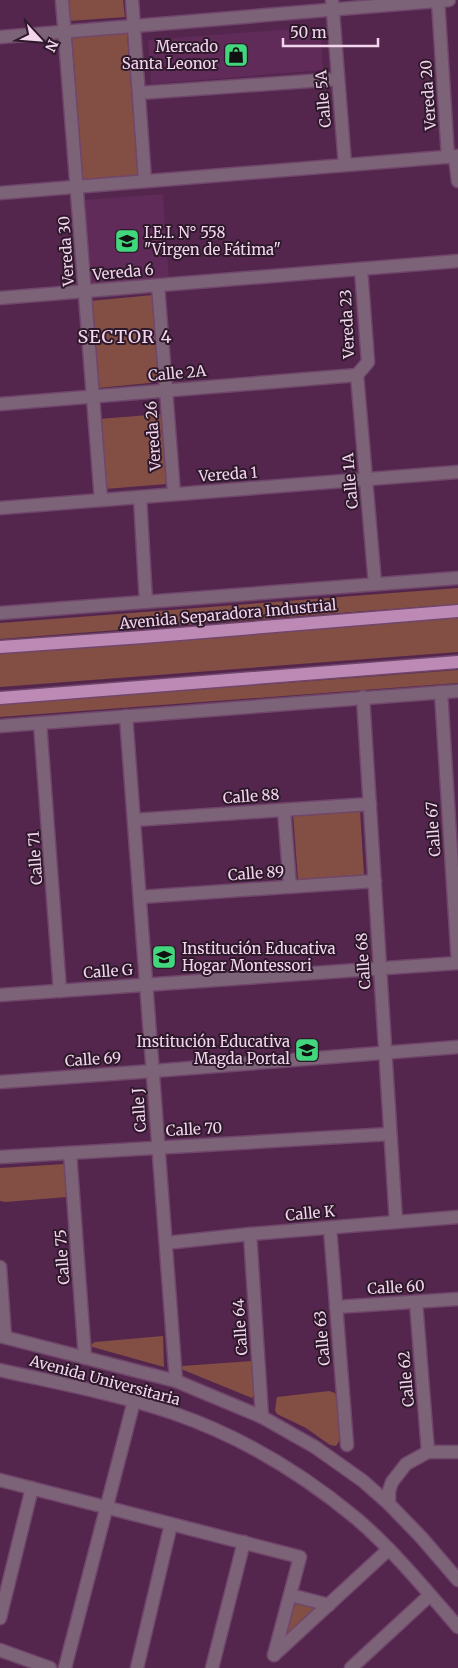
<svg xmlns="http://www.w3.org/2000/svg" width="458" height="1668" viewBox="0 0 458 1668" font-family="Merriweather,serif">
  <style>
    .built { fill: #602b59 }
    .green { fill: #834e43 }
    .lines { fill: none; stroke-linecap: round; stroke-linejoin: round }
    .minor-casing { stroke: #70466b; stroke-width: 15 }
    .major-casing { stroke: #70466b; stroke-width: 15 }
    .minor { stroke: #7d6378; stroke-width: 12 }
    .major { stroke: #bd89b5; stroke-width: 12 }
    .labels { text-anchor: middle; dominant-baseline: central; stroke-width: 4; stroke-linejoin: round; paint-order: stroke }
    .poi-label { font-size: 15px; fill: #f2d5ed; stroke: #2e192b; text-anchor: end }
    .street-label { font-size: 15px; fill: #f2d5ed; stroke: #2e192b }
    .quarter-label { font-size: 18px; letter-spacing: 1px; fill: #f2d5ed; stroke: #2e192b }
  </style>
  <rect width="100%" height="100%" fill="#54264e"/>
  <g class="built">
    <polygon points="320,27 323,70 151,84 148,40"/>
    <polygon points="163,194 169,282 90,288 84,200"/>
  </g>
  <g class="green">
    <polygon points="68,0 123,0 125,17 69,21"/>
    <polygon points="127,33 138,177 83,181 72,37"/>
    <polygon points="153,295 160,382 98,388 90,301"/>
    <polygon points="161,414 167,484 105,489 99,419"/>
    <polygon points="458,588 458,604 0,639 0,623"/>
    <polygon points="458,618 458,652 0,687 0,652"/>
    <polygon points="458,670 458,683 0,717 0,704"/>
    <polygon points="360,810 364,875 298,880 293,814"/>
    <polygon points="65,1164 67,1197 5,1202 0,1201 0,1168"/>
    <polygon points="163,1336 164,1367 89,1346 95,1342"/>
    <polygon points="252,1361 255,1393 252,1398 181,1369 182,1366"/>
    <path d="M329,1391L335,1393L337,1399C338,1411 345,1437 336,1446L330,1445L306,1428L277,1414L275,1410L277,1397Z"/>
    <polygon points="293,1600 317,1606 281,1642"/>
  </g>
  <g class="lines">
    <defs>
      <g id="minor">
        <polyline points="62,0 101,500"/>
        <polyline points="132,0 145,181"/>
        <polyline points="332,0 345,165"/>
        <polyline points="438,0 448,157"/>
        <polyline points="0,37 449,0"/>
        <polyline points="139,93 338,79"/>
        <polyline points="455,157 458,181"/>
        <polyline points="0,193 458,156"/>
        <polyline points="158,286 174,494"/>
        <polyline points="0,298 458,261"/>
        <polyline points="357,375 375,584"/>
        <polyline points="357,375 368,362 361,269"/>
        <polyline points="0,404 357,375"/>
        <polyline points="140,497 146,602"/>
        <polyline points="0,508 458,472"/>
        <polyline points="0,613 458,578"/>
        <polyline points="441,692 458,963"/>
        <polyline points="363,697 396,1222"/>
        <polyline points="126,716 176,1381"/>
        <polyline points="40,723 60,991"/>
        <polyline points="0,726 458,691"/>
        <polyline points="284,810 290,886"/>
        <polyline points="134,820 370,804"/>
        <polyline points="140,897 375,881"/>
        <polyline points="0,995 458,963"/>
        <polyline points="0,1082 153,1071 458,1047"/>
        <polyline points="70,1153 85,1358"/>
        <polyline points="0,1157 390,1134"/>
        <polyline points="330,1228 347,1445"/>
        <polyline points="250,1234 262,1417"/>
        <polyline points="166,1243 250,1234 458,1217"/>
        <polyline points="0,1267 5,1337"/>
        <polyline points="416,1302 428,1452"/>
        <polyline points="336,1307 458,1299"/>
        <polyline points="0,1336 176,1381 262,1417 315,1447 363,1481 389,1504 421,1537 458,1580"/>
        <path d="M0,1370C58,1383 117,1394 173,1413C240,1436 303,1474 357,1519C394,1551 426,1590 458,1627"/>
        <polyline points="0,1480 300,1557 274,1655"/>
        <polyline points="389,1504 389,1491 392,1482 406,1464 428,1452 458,1452"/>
        <polyline points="290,1595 329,1605"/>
        <polyline points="0,1618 32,1488"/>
        <polyline points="0,1650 50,1668"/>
        <polyline points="274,1655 389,1549"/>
        <polyline points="65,1668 134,1401"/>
        <polyline points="137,1668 171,1524"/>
        <polyline points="212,1668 244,1542"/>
        <polyline points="351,1668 430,1595"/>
      </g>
      <g id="major">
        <polyline points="0,647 143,637 458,611"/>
        <polyline points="0,698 458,662"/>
      </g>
    </defs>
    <use href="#minor" class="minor-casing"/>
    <use href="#major" class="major-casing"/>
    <use href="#minor" class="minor"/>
    <use href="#major" class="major"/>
  </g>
  <defs>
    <symbol id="shop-square" viewBox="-11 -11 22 22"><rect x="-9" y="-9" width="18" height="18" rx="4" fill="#42d77c" stroke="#2e192b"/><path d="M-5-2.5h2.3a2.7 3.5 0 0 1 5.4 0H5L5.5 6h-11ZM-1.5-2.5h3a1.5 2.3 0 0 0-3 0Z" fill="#111"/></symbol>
    <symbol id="school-square" viewBox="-11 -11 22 22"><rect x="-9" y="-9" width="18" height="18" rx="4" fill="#42d77c" stroke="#2e192b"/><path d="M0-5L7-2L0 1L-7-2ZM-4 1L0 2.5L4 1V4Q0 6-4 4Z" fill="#111"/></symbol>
  </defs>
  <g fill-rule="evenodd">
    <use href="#shop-square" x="222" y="41" width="28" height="28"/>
    <use href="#school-square" x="113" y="227" width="28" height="28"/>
    <use href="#school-square" x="150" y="943" width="28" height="28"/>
    <use href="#school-square" x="293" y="1036" width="28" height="28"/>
  </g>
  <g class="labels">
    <g class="poi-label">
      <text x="218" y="46">Mercado<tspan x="218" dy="17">Santa Leonor</tspan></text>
      <text x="144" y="232" text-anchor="start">I.E.I. N° 558<tspan x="144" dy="17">"Virgen de Fátima"</tspan></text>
      <text x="182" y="948" text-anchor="start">Institución Educativa<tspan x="182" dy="17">Hogar Montessori</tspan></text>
      <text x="290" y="1041">Institución Educativa<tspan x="290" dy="17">Magda Portal</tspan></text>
    </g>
    <g class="street-label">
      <text transform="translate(428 95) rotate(-94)">Vereda 20</text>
      <text transform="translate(323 99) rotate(-95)">Calle 5A</text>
      <text transform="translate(66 251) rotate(-94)">Vereda 30</text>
      <text transform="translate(123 272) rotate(-5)">Vereda 6</text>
      <text transform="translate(347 324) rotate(-93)">Vereda 23</text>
      <text transform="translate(177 373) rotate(-5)">Calle 2A</text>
      <text transform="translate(153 436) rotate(-94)">Vereda 26</text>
      <text transform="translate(228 474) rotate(-4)">Vereda 1</text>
      <text transform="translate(350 481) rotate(-95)">Calle 1A</text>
      <text transform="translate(228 614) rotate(-5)">Avenida Separadora Industrial</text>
      <text transform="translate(251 796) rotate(-4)">Calle 88</text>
      <text transform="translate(433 829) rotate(-94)">Calle 67</text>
      <text transform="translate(35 858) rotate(-94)">Calle 71</text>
      <text transform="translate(256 873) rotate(-4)">Calle 89</text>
      <text transform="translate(363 961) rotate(-94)">Calle 68</text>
      <text transform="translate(108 971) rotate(-4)">Calle G</text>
      <text transform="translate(93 1059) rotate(-4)">Calle 69</text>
      <text transform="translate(139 1110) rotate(-94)">Calle J</text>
      <text transform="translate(194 1129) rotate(-3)">Calle 70</text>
      <text transform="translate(310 1213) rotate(-5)">Calle K</text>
      <text transform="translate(62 1257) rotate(-94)">Calle 75</text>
      <text transform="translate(396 1287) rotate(-3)">Calle 60</text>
      <text transform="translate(240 1327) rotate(-94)">Calle 64</text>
      <text transform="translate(322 1338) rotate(-95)">Calle 63</text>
      <text transform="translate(406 1379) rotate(-95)">Calle 62</text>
      <text transform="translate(105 1380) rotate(15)">Avenida Universitaria</text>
    </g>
    <g class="quarter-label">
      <text x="125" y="336">SECTOR 4</text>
    </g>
  </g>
  <g transform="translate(40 40) rotate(116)" stroke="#2e192b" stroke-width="4" paint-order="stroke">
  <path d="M0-4L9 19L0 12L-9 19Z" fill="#f2d5ed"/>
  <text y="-8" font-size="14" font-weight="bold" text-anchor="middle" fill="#f2d5ed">N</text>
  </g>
  <path d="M283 38v8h95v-8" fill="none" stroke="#f2d5ed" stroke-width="2.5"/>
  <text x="290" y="38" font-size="15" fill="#f2d5ed" stroke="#2e192b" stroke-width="4" paint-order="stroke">50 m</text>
</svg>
